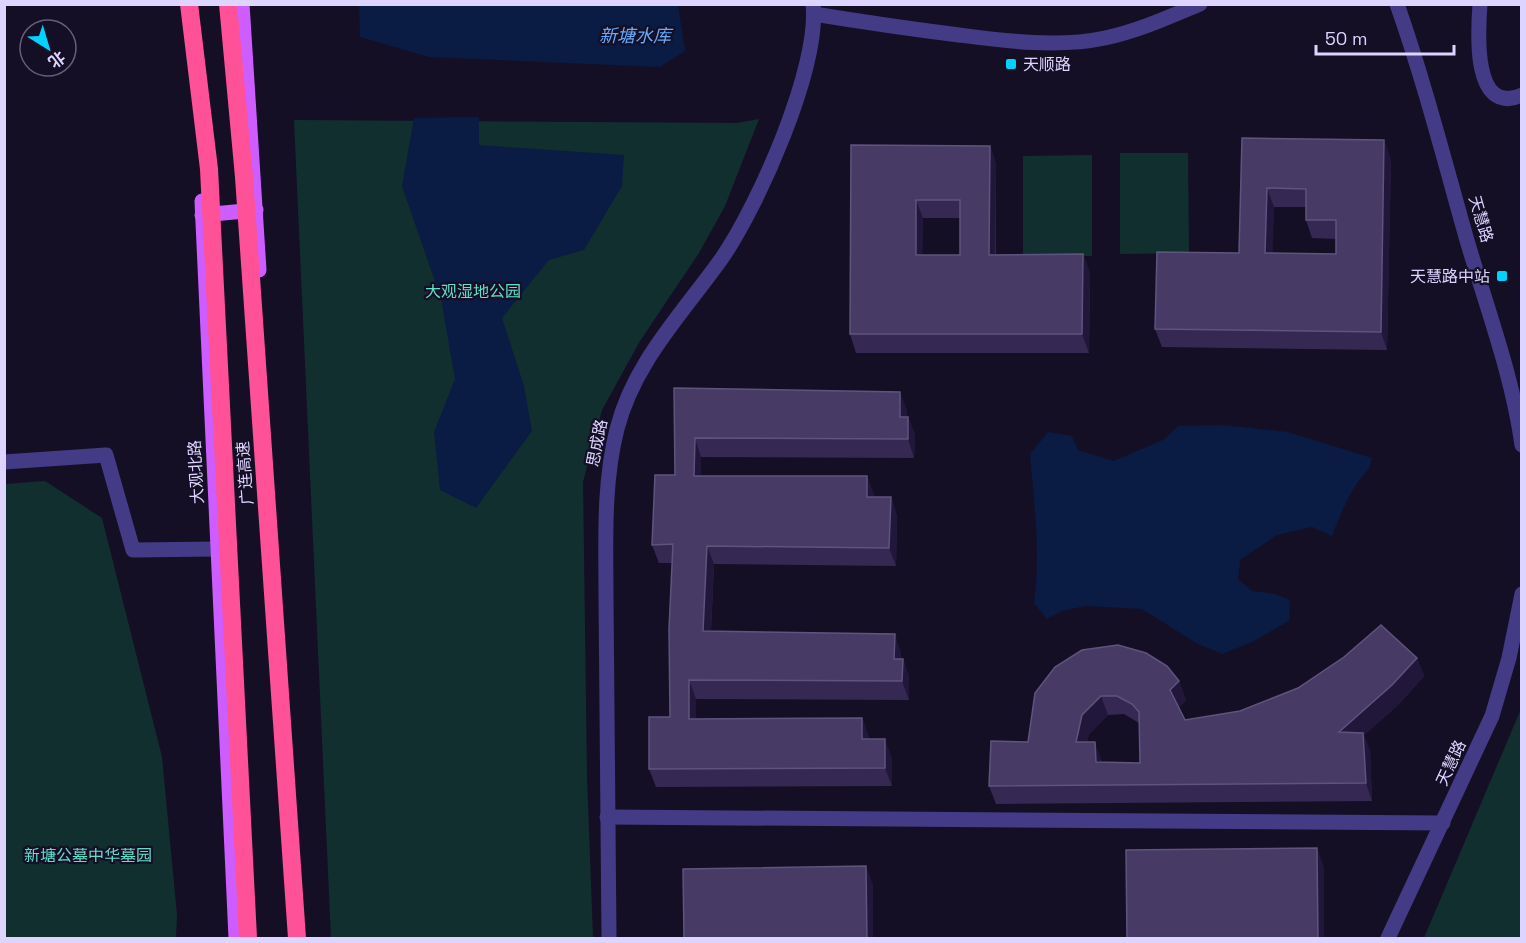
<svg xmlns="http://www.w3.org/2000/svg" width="1526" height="943" viewBox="0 0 1526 943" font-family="'Space Grotesk','Noto Sans SC',sans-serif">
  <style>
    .green { fill: #122f30 }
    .water { fill: #0a1b44 }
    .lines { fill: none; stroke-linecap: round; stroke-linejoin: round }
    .minor { stroke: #433b85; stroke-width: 15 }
    .tertiary { stroke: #433b85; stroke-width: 15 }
    .primary { stroke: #cd5dfe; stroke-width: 15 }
    .motorway-bridge { stroke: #fe5197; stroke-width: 18 }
    .wall { fill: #352954; fill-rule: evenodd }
    .shaded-wall { fill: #20173a }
    .building { fill: #473b66; stroke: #5e547e; stroke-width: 1.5; fill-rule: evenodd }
    .poi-dot { fill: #02d2fd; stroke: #150f26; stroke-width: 2 }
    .labels { text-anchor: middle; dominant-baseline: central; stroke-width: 4.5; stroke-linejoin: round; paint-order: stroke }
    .poi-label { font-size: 16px; fill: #ddd5ff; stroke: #150f26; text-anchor: start }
    .street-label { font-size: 16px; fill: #ddd5ff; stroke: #150f26 }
    .park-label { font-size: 16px; fill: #61dfc9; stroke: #150f26 }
    .water-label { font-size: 18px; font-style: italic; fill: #64abfe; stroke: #150f26 }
  </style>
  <rect width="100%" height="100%" fill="#150f26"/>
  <g class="green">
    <polygon points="759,119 725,206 699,253 640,341 602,410 583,482 587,777 593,938 331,938 294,120 737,123"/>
    <polygon points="1120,153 1188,153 1189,253 1120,254"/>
    <polygon points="1092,155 1092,256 1023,256 1023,156"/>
    <polygon points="45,481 102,518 162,757 177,915 176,938 5,938 5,484"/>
    <polygon points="1521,709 1521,938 1424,938"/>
  </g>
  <g class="water">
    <polygon points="359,5 678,5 685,51 660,67 429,57 360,37"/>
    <polygon points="479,117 479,145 624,155 622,186 584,250 549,260 502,318 524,386 532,431 476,508 440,490 434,432 455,379 441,299 402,186 414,118"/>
    <path d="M1223,425L1288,432L1372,458C1369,472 1365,472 1358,482C1347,498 1339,518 1332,536L1312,527L1277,535L1240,560L1238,579L1252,591L1275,594L1290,600L1289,621L1252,642L1222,654L1196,643L1142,609L1086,606L1062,611L1047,619L1034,603C1041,554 1034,503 1030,454L1048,432L1072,436L1078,450L1113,461L1163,440L1178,426Z"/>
  </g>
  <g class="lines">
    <g class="minor">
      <path d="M1480,4C1478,31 1472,117 1522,95"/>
      <polyline points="4,462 106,455 133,550 217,549"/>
      <polyline points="607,817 1443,823"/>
    </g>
    <g class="tertiary">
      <path d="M1397,4C1424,81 1444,159 1466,237C1486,306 1512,373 1522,445"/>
      <path d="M814,14C863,22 911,29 959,35C1006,41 1058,48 1105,38C1138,31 1169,17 1200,4"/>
      <path d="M609,938C607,825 606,711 606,597C606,541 603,484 617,429C634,362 683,313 722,258C758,206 820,67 813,4"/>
      <polyline points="1388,938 1492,716 1509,658 1522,594"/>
    </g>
    <g class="primary">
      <polyline points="242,4 259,270"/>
      <polyline points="202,201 236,938"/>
      <polyline points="202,215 256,210"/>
    </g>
    <g class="motorway-bridge">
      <polyline points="189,4 209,169 248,938"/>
      <polyline points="228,4 244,177 297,938"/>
    </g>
  </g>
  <g class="wall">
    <path d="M1242,138L1391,159L1387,350L1162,347L1155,329L1239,253ZM1274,207H1306V220L1312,238L1336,239V254L1272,253Z"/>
    <path d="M851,145L990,146L996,164V255L1083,254L1090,273L1089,353H856L850,334ZM923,218H960V255H922Z"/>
    <polygon points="674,388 907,410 907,417 908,417 915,435 914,458 701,457 701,476 867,476 874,495 874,497 891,497 897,516 896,566 714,564 711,631 901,653 901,659 903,659 909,677 909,700 696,699 696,719 862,718 869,737 869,739 892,758 892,786 656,787 649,769 670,717 672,563 659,563 652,545 675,475"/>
    <path d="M1417,658L1424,676L1399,704L1364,735L1370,751L1372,801L996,804L989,786L1028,742L1035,693L1179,681L1186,700L1179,707L1185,720L1240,711ZM1124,714L1139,723L1140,763L1102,762V761L1087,742L1089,734L1108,715Z"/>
  </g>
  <g class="shaded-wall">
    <polygon points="1384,140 1391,159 1387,350 1381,332"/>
    <polygon points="990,146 996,164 995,273 989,255"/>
    <polygon points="1267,188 1274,207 1272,272 1265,253"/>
    <polygon points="916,200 923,218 922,273 916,255"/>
    <polygon points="1083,254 1090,273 1089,353 1082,334"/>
    <polygon points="900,392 907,410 906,435 900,417"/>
    <polygon points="908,417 915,435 914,458 908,439"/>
    <polygon points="695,438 701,457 701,495 694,476"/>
    <polygon points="867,476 874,495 874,516 867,497"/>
    <polygon points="891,497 897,516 896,566 889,548"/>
    <polygon points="707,546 714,564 710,649 703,631"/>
    <polygon points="895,634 901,653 901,677 894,659"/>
    <polygon points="1417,658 1424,676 1399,704 1364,735 1370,751 1372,801 1366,783 1339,732"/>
    <polygon points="903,659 909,677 909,700 902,681"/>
    <polygon points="689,680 696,699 696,737 689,719"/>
    <polygon points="1179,681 1186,700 1177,709 1170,690"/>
    <polygon points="1101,696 1108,715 1089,734 1082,761 1076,742 1082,715"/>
    <polygon points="862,718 869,737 869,758 862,739"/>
    <polygon points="885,739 892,758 892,786 885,768"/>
    <polygon points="1095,742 1102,761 1103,781 1096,762"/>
    <polygon points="1317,848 1324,867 1324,939 1318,939"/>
    <polygon points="866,866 873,885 873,939 867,939"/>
  </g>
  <g class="building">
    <path d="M1242,138L1384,140L1381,332L1155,329L1157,252L1239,253ZM1267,188L1306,189V220H1336V254L1265,253Z"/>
    <path d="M851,145L990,146L989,255L1083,254L1082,334H850ZM916,200H960V255H916Z"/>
    <polygon points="674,388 900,392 900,417 908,417 908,439 695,438 694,476 867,476 867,497 891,497 889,548 707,546 703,631 895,634 894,659 903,659 902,681 689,680 689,719 862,718 862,739 885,739 885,768 649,769 649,717 670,717 669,629 673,544 652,545 655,475 675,475"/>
    <path d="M1381,625L1417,658L1392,685L1339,732L1363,733L1366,783L989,786L991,741L1028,742L1035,693L1055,667L1082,650L1118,645L1146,653L1167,666L1179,681L1170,690L1185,720L1240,711L1298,688L1344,657ZM1101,696H1117L1132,704L1139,712L1140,763L1096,762L1095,742H1076L1082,715Z"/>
    <polygon points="1317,848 1318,939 1127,939 1126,850"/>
    <polygon points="866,866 867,939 684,939 683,869"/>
  </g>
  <g class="poi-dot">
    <rect x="1005" y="58" width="12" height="12" rx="3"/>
    <rect x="1496" y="270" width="12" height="12" rx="3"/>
  </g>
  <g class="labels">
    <g class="poi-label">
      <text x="1023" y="64">天顺路</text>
      <text x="1490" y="276" text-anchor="end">天慧路中站</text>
    </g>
    <g class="street-label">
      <text transform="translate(1481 219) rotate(74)">天慧路</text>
      <text transform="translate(597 443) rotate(-79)">思成路</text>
      <text transform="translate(196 472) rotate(-93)">大观北路</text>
      <text transform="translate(245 473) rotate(-94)">广连高速</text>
      <text transform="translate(1451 763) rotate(-65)">天慧路</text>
    </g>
    <g class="park-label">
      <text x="473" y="291">大观湿地公园</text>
      <text x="88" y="855">新塘公墓中华墓园</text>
    </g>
    <g class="water-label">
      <text x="635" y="35">新塘水库</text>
    </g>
  </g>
  <rect width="1526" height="943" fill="none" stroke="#ddd5ff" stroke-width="12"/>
  <g transform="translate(48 48) rotate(143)"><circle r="28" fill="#150f26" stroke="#655e7d" stroke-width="1.5"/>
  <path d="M0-4.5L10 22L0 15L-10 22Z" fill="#02d2fd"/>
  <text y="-9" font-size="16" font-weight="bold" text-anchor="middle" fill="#ddd5ff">北</text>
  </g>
  <path d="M1316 45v9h138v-9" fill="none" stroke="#ddd5ff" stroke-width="3"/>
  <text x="1325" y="45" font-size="18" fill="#ddd5ff" stroke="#150f26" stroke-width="4.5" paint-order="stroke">50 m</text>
</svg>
